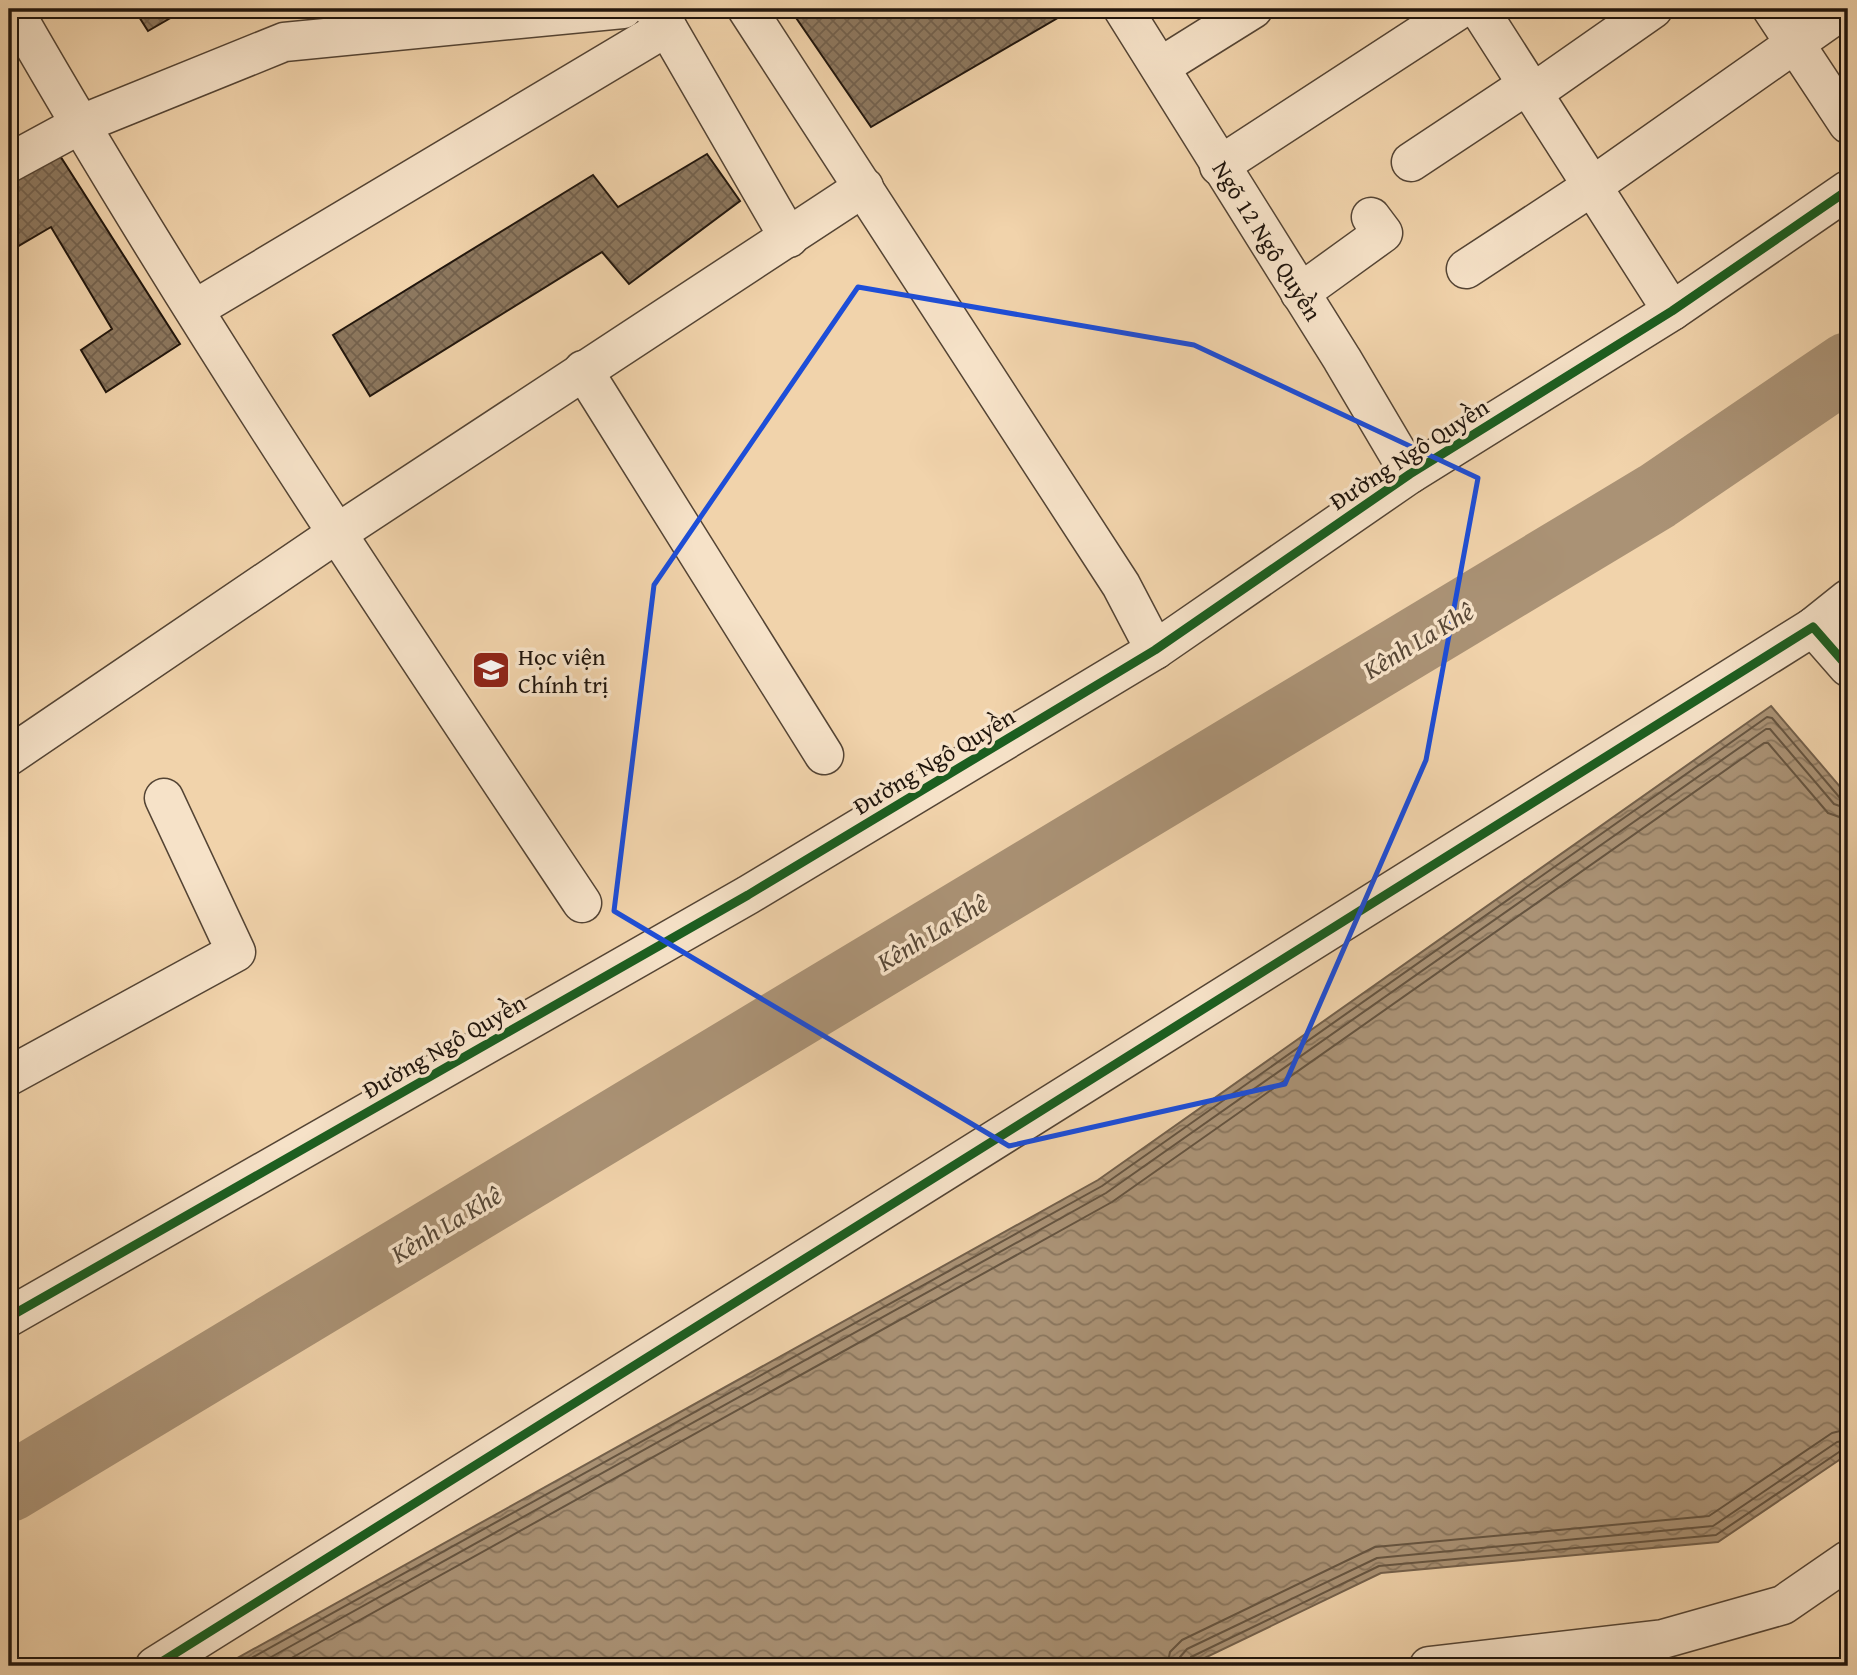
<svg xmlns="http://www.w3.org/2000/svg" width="1857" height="1675" viewBox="0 0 1857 1675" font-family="'Gentium Book Plus',serif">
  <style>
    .water { fill: url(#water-waves); stroke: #73604b; stroke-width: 2 }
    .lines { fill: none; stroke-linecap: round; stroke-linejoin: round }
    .shore { stroke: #655440; stroke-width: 2 }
    .river { stroke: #aa9275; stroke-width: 68 }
    .building { fill: url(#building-cross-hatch); stroke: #20150c; stroke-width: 2 }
    .minor-casing { stroke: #544434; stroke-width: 41 }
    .minor { stroke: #f6e2c8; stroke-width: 38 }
    .cycleway-casing { stroke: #f6e2c8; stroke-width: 13 }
    .cycleway { stroke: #1b5e20; stroke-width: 9 }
    .marked { fill: none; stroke: #1d4ed8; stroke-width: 5; stroke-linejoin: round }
    .labels { text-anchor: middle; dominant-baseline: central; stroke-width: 7; stroke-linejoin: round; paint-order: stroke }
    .street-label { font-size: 24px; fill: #20150c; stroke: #f6e2c8 }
    .poi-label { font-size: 24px; fill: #20150c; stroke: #f6e2c8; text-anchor: start }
    .water-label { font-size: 26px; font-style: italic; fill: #574736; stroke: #f6e2c8 }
  </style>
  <defs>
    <pattern id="water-waves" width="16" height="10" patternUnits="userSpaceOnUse" patternTransform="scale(1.75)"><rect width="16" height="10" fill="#aa9275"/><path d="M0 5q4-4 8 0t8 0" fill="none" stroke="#8a765e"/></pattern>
    <pattern id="building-cross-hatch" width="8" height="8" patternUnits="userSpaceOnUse" patternTransform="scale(1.75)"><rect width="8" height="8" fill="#8d785f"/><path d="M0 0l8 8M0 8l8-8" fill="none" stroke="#73614d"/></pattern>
  </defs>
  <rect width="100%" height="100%" fill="#f1d3ab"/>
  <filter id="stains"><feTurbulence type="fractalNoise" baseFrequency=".00286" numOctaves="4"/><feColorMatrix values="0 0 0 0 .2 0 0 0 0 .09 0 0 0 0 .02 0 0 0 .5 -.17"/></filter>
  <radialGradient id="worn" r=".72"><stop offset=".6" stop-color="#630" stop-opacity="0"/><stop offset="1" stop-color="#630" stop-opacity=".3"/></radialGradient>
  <polygon class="water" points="1771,706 1848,796 1848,1454 1718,1542 1381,1573 1188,1666 223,1666 1098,1180"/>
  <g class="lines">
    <g class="shore">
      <polyline points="237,1666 1102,1186 1767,717 1772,718 1840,798 1848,800"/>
      <polyline points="255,1666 1106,1193 1766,729 1770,729 1834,804 1848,809"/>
      <polyline points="277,1666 1112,1202 1764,743 1768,743 1828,813 1848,820"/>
      <polyline points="1167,1666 1170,1652 1182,1640 1375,1547 1709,1516 1832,1433 1848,1429"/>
      <polyline points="1178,1666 1180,1657 1187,1649 1377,1558 1713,1526 1837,1442 1848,1440"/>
      <polyline points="1187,1666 1191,1657 1379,1566 1716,1535 1842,1450 1848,1449"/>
    </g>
    <polyline class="river" points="9,1488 1657,496 1848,366"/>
  </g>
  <g class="building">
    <polygon points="134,9 186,9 148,31"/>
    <polygon points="790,9 1073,9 871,127"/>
    <polygon points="57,151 180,344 106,392 81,350 112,329 51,227 15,248 9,237 9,179"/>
    <polygon points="707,154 740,201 629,284 602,252 370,396 333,335 593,175 618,207"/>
    <polygon points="1848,1651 1848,1666 1830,1666"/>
  </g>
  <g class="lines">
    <defs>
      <g id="minor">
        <path d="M13,9C188,315 386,609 582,903"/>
        <polyline points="653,9 667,27 789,238"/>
        <polyline points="747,9 1121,585 1155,650"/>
        <path id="s1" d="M1123,9L1342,359L1410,474"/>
        <polyline points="1479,9 1672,311"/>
        <polyline points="1772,9 1848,124"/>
        <polyline points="1160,67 1253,9"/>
        <polyline points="1533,93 1653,9"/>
        <polyline points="1411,162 1527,85"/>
        <polyline points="9,163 79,125 284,42 623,9"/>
        <polyline points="1219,166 1460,9"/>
        <polyline points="1466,269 1591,187 1844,9"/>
        <polyline points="1300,293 1383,233 1371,217"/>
        <polyline points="195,309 667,27"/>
        <polyline points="583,370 824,755"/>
        <polyline points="1813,627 1848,667"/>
        <polyline points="9,756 336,534 864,187"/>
        <polyline points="9,1076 236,952 164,798"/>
        <polyline points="9,1317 748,895 1155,650 1410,474 1672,311 1848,190"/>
        <polyline points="155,1666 1813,627 1848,599"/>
        <polyline points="1429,1666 1663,1639 1783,1605 1848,1560"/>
      </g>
    </defs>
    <use href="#minor" class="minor-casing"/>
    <use href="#minor" class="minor"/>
    <defs>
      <g id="cycleway">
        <polyline points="9,1317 748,895 1155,650 1410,474 1672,311 1848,190"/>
        <polyline points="155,1666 1813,627 1848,667"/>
      </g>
    </defs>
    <use href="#cycleway" class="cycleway-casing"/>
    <use href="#cycleway" class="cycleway"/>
  </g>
  <path class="marked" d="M858,287L1194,345L1478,478L1426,760L1285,1084L1009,1146L614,911L654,585Z"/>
  <defs>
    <symbol id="university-square" viewBox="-11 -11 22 22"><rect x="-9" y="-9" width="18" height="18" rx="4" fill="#8f2418" stroke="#f6e2c8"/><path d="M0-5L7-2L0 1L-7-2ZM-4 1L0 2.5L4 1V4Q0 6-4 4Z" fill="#fff"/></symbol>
  </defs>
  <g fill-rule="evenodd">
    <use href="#university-square" x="469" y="648" width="44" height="44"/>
  </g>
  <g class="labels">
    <g class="street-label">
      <text stroke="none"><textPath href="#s1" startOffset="273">Ngõ 12 Ngô Quyền</textPath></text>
      <text transform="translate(1409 454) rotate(-33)">Đường Ngô Quyền</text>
      <text transform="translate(934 761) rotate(-31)">Đường Ngô Quyền</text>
      <text transform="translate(444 1046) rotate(-30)">Đường Ngô Quyền</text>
    </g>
    <g class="poi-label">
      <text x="518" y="656">Học viện<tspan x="518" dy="28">Chính trị</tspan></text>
    </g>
    <g class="water-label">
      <text transform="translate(1418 640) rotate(-31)">Kênh La Khê</text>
      <text transform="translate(932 932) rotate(-31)">Kênh La Khê</text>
      <text transform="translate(446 1224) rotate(-31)">Kênh La Khê</text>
    </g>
  </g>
  <rect width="1857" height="1675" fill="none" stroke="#f1d3ab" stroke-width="35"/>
  <rect x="10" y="10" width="1836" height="1654" fill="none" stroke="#20150c" stroke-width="3.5"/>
  <rect x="18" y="18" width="1822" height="1640" fill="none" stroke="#20150c" stroke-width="2"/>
  <rect width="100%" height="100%" filter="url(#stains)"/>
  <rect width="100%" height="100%" fill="url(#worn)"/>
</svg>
